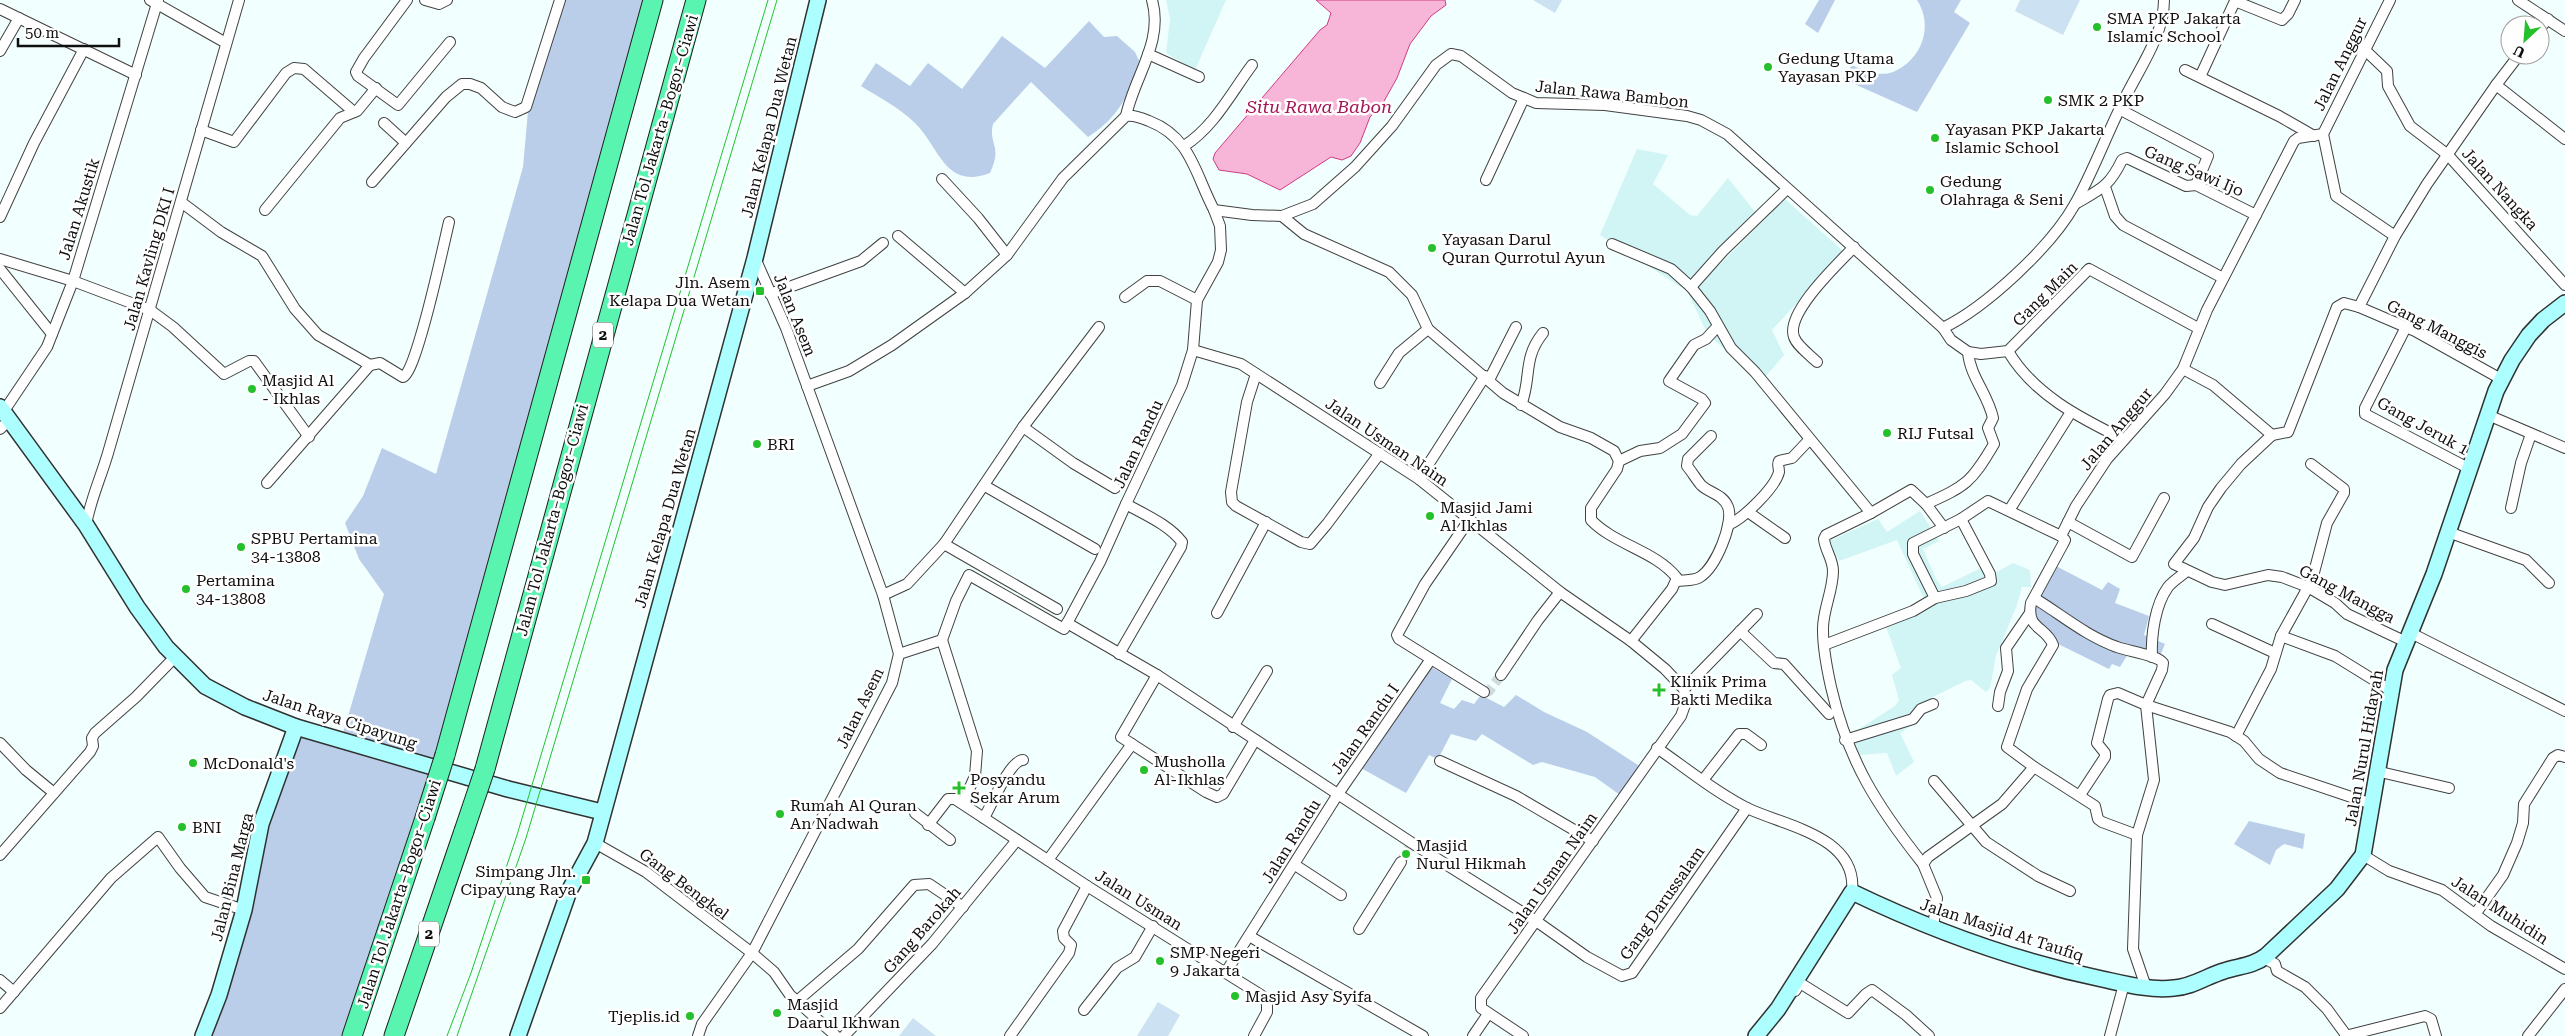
<svg xmlns="http://www.w3.org/2000/svg" width="2565" height="1036" viewBox="0 0 2565 1036" font-family="'Roboto Serif',serif">
  <style>
    .farmland { fill: #d1f5f5 }
    .green { fill: #baceea }
    .pitch { fill: #cce1f1 }
    .water { fill: #f7b6d8; stroke: #cf3c86 }
    .lines { fill: none; stroke-linecap: round; stroke-linejoin: round }
    .street-tunnel { stroke: #cfdbda; stroke-width: 10; stroke-dasharray: 10 5; stroke-linecap: butt }
    .street-casing { stroke: #424242; stroke-width: 12 }
    .secondary-casing { stroke: #313131; stroke-width: 18 }
    .highway-casing { stroke: #202020; stroke-width: 21 }
    .street { stroke: #fff; stroke-width: 10 }
    .secondary { stroke: #acfffe; stroke-width: 15 }
    .highway { stroke: #59f5b0; stroke-width: 19 }
    .tram { stroke: #25c12d; stroke-width: 1 }
    .highway-bridge-casing { stroke: #202020; stroke-width: 21; stroke-linecap: butt }
    .highway-bridge { stroke: #59f5b0; stroke-width: 19 }
    .poi-dot { fill: #25c12d; stroke: #fff; stroke-width: 2 }
    .labels { text-anchor: middle; dominant-baseline: central; stroke-width: 5; stroke-linejoin: round; paint-order: stroke }
    .shield { fill: #fff; stroke: #575757; stroke-width: 1 }
    .shield-label { font-size: 15px; font-weight: bold; fill: #0f0f0f }
    .poi-label { font-size: 16px; fill: #0f0f0f; stroke: #fff; text-anchor: start }
    .street-label { font-size: 16px; fill: #0f0f0f; stroke: #fff }
    .water-label { font-size: 18px; font-style: italic; fill: #a31658; stroke: #fff }
  </style>
  <rect width="100%" height="100%" fill="#f1fffe"/>
  <g class="farmland">
    <polygon points="1166,0 1226,0 1195,70 1166,53 1170,19"/>
    <polygon points="1637,149 1668,155 1653,184 1690,215 1697,216 1728,178 1756,213 1684,289 1600,235"/>
    <polygon points="1785,199 1844,252 1772,330 1784,355 1760,383 1707,333 1689,295"/>
    <polygon points="1920,511 1939,541 1923,549 1936,579 1942,587 1985,566 1993,574 2013,563 2030,570 2031,587 2022,587 2017,605 1996,656 1990,688 1986,692 1971,680 1965,681 1931,698 1918,708 1920,720 1900,733 1914,762 1896,776 1887,753 1858,755 1851,734 1895,706 1899,700 1892,675 1901,668 1886,627 1923,605 1924,599 1897,540 1839,561 1829,541 1878,519 1887,532"/>
  </g>
  <g class="green">
    <polygon points="559,0 654,0 434,769 352,1036 203,1036 296,727 341,740 384,594 359,559 345,523 363,496 382,448 436,474 523,167 529,100"/>
    <polygon points="1819,0 1835,0 1818,33 1805,24"/>
    <path d="M1917,0H1961L1954,12L1970,23L1917,112L1843,79L1852,65C1864,71 1880,77 1893,72C1922,60 1934,26 1917,0Z"/>
    <path d="M1089,21L1104,37L1117,36L1135,52L1140,63C1128,96 1119,117 1088,137L1031,82L993,124C988,145 1003,145 990,173C945,190 940,148 915,123C900,108 878,97 861,86L876,63L910,86L928,63L962,89L1002,36L1045,68Z"/>
    <polygon points="2056,566 2102,590 2108,582 2120,589 2115,603 2149,616 2144,635 2165,644 2158,661 2149,661 2128,654 2120,667 2112,664 2109,669 2056,643 2036,621 2034,608"/>
    <polygon points="1428,665 1452,679 1440,703 1454,709 1462,700 1474,704 1481,695 1504,707 1516,695 1544,712 1587,732 1641,767 1620,795 1595,777 1542,762 1533,765 1482,734 1476,741 1451,734 1438,759 1429,755 1406,793 1359,767"/>
    <polygon points="2249,821 2305,834 2303,849 2284,844 2276,850 2270,865 2234,844"/>
  </g>
  <g class="pitch">
    <polygon points="1533,0 1562,0 1555,13"/>
    <polygon points="2020,0 2080,0 2063,35 2015,11"/>
    <polygon points="1158,1002 1180,1015 1168,1036 1137,1036"/>
    <polygon points="913,1018 936,1036 899,1036"/>
  </g>
  <path class="water" d="M1316,0H1445L1446,5L1431,16L1410,44L1397,78L1383,103L1370,117L1360,143L1351,156L1342,160L1331,157L1280,190L1247,174L1219,170L1213,159L1215,153C1250,112 1285,71 1320,30L1327,25L1331,13Z"/>
  <g class="lines">
    <g class="street-tunnel">
      <polyline points="1484,692 1489,691 1501,675"/>
      <polyline points="1401,862 1410,846"/>
    </g>
    <defs>
      <g id="street">
        <polyline points="150,0 226,43"/>
        <polyline points="407,0 364,58 356,72 358,76 398,105 450,42"/>
        <polyline points="425,0 439,4 447,0"/>
        <polyline points="2518,0 2565,31"/>
        <polyline points="0,9 136,75"/>
        <polyline points="2540,28 2548,19"/>
        <polyline points="2364,49 2387,71 2388,86 2410,126 2448,155 2565,285"/>
        <polyline points="0,51 19,18"/>
        <polyline points="1148,54 1199,77"/>
        <polyline points="2519,55 2496,85 2565,139"/>
        <polyline points="2185,70 2279,116 2314,136"/>
        <polyline points="2200,77 2235,1 2282,20 2288,14 2295,0"/>
        <polyline points="2496,85 2427,184 2395,236 2359,307 2415,331 2501,379"/>
        <polyline points="2119,109 2208,156 2196,185"/>
        <path d="M1126,116C1134,77 1164,42 1152,0"/>
        <polyline points="384,123 406,143"/>
        <polyline points="201,130 234,142 286,73 294,68 304,69 354,112"/>
        <polyline points="2323,134 2336,196 2395,236"/>
        <path d="M1184,146C1214,127 1231,93 1252,65"/>
        <polyline points="942,179 978,218 1007,255"/>
        <polyline points="1486,180 1524,98"/>
        <polyline points="372,182 446,97 462,84 470,84 481,88 502,107 515,112 526,107 560,0"/>
        <polyline points="2105,187 2115,216 2123,225 2223,278"/>
        <polyline points="181,202 221,232 262,256 295,309 318,335 370,365"/>
        <path d="M2075,204C2101,189 2109,187 2122,160L2127,158L2186,186L2196,185L2256,215"/>
        <polyline points="265,210 340,118 357,111 376,88"/>
        <path d="M1282,216L1304,234L1389,272L1412,295L1428,329L1503,393L1560,427L1591,438L1614,451L1619,461L1617,469L1591,508V520C1615,545 1656,551 1677,578L1672,589L1631,641"/>
        <polyline points="0,217 34,143 84,49"/>
        <polyline points="898,236 965,293"/>
        <polyline points="1612,244 1671,269 1691,287 1710,311 1731,348 1755,372 1871,513"/>
        <polyline points="0,259 73,281 150,310 173,327 224,374 249,361 254,361 309,437"/>
        <polyline points="0,269 52,334"/>
        <polyline points="1691,287 1723,251 1787,189"/>
        <polyline points="770,294 861,261 883,243"/>
        <polyline points="1125,297 1147,281 1160,281 1197,300"/>
        <polyline points="2406,327 2365,408 2365,414 2470,469"/>
        <path d="M1943,328C1986,307 2051,247 2075,204C2094,170 2107,133 2125,98C2140,67 2164,35 2164,0"/>
        <polyline points="1193,350 1241,364 1419,479 1560,592 1631,641 1665,669 1684,689 1686,702 1681,716 1481,998 1481,1008 1523,1036"/>
        <path d="M2008,351C2033,394 2080,418 2123,439"/>
        <path d="M1817,362C1810,355 1797,346 1794,337C1785,313 1839,263 1854,247"/>
        <polyline points="2183,369 2213,385 2272,435 2288,432 2337,307 2344,303 2359,307"/>
        <polyline points="1256,374 1247,402 1231,492 1232,502 1236,506 1301,542 1310,544 1327,524 1380,453"/>
        <polyline points="1489,380 1516,327"/>
        <polyline points="1380,383 1399,353 1428,329"/>
        <path d="M807,386L849,371L892,345L965,293L1007,255L1063,178L1126,116C1133,115 1142,118 1149,121C1191,137 1195,174 1214,210L1252,215L1282,216L1313,204L1355,167L1392,126L1436,65L1451,54L1461,56L1512,93L1536,103L1605,105L1687,116L1701,120L1727,134L1943,328L1951,340L1968,352L1981,354L2008,351L2089,269L2198,328"/>
        <path d="M1521,405C1532,378 1522,359 1543,333"/>
        <polyline points="4,411 47,347 73,281 158,0"/>
        <polyline points="2488,415 2565,448"/>
        <polyline points="1023,427 1073,463 1115,488"/>
        <polyline points="0,429 8,421"/>
        <polyline points="2272,435 2241,464 2221,488 2208,507 2194,538 2174,564 2212,582 2225,585 2268,575 2282,577 2308,587 2335,603 2347,614 2404,641"/>
        <polyline points="1619,461 1640,451 1660,448 1682,434 1705,403 1702,399 1669,381 1694,345 1706,339 1717,327"/>
        <polyline points="1419,479 1485,376"/>
        <path d="M267,483L370,365L380,363L403,377C416,374 444,243 449,222"/>
        <polyline points="985,486 1095,549"/>
        <polyline points="1926,504 1944,528"/>
        <polyline points="2511,508 2521,463 2531,434"/>
        <polyline points="2010,509 2071,412"/>
        <polyline points="1748,512 1785,538"/>
        <polyline points="1469,520 1425,584 1397,635 1399,639 1484,692"/>
        <polyline points="2068,522 2132,557 2164,498"/>
        <path d="M86,525C90,501 101,477 108,453L239,0"/>
        <path d="M1728,525C1743,519 1775,488 1779,472C1779,467 1777,465 1779,461L1792,458L1809,440"/>
        <polyline points="2448,532 2526,560 2549,583"/>
        <polyline points="944,544 1057,609"/>
        <path d="M1677,581C1685,580 1694,581 1700,577C1716,567 1734,523 1728,507C1723,494 1709,493 1701,485C1696,479 1692,472 1687,466L1688,459L1711,436"/>
        <polyline points="883,595 907,584 944,544 1023,427 1099,327"/>
        <polyline points="1935,598 1913,554 1913,543 1961,519 1988,501 2061,536"/>
        <path d="M2034,598C2062,615 2086,636 2117,647C2127,651 2158,655 2163,663L2162,670L2146,705L2154,780L2137,835L2133,949L2146,987"/>
        <polyline points="1217,613 1266,522"/>
        <polyline points="1067,623 1157,675 1412,843 1536,921 1587,957 1622,976 1632,973 1747,808"/>
        <polyline points="2212,624 2275,653"/>
        <polyline points="1740,631 1774,663 1784,664 1829,714"/>
        <polyline points="2409,632 2565,711"/>
        <polyline points="2281,636 2335,656 2390,690"/>
        <polyline points="942,640 956,601 969,575 1064,629 1100,562 1126,504"/>
        <polyline points="1824,645 1913,611 1935,598 1966,591 1991,581 1990,574 1961,519"/>
        <polyline points="899,654 942,640 977,751 975,776 963,803"/>
        <path d="M1119,654L1181,547L1182,542C1168,524 1145,515 1126,504L1182,385L1193,350L1197,300L1218,262L1221,250L1220,226L1214,210"/>
        <path d="M2152,657C2151,635 2155,605 2168,587C2173,581 2181,576 2187,571"/>
        <polyline points="1157,675 1121,737 1206,792 1217,797 1223,794 1255,740"/>
        <polyline points="1501,675 1538,620 1560,592"/>
        <polyline points="1684,689 1757,614"/>
        <polyline points="1998,706 2000,692 2008,671 2006,648 2030,613"/>
        <polyline points="1233,727 1267,671"/>
        <polyline points="2236,736 2271,669 2281,636 2312,580 2327,523 2344,493 2344,489 2311,464"/>
        <polyline points="1845,740 1913,719 1921,709 1933,704"/>
        <polyline points="0,743 26,770 54,793"/>
        <path d="M1657,748C1686,768 1715,792 1747,808C1784,826 1858,836 1852,892"/>
        <polyline points="1440,761 1516,796 1593,841"/>
        <polyline points="2376,771 2449,788"/>
        <polyline points="1703,780 1739,734 1746,734 1761,745"/>
        <polyline points="1934,781 1986,842 2038,876 2070,891"/>
        <polyline points="2080,795 2105,757 2105,753 2097,743 2108,699 2110,695 2118,693 2146,705 2230,732 2244,741 2259,759 2280,773 2372,804"/>
        <polyline points="915,813 950,840"/>
        <path d="M984,818C991,806 1010,760 1023,760"/>
        <polyline points="928,825 948,799 955,799 1087,886 1261,995 1267,1003 1267,1012 1254,1036"/>
        <path d="M2137,835L2102,822L2098,819L2095,806L2034,767L2007,747L2027,689L2053,645C2046,626 2026,630 2031,603L2063,544L2065,540L2061,536L2076,506L2107,459L2165,394L2183,369L2207,310L2294,141L2298,138L2323,134L2390,0"/>
        <polyline points="595,843 646,872 752,953 774,972 790,995 836,1036"/>
        <polyline points="0,855 90,752 93,746 92,738 95,733 136,697 175,657"/>
        <polyline points="2363,855 2389,871 2442,890 2491,926 2565,969"/>
        <polyline points="1048,860 1132,744"/>
        <path d="M1923,864C1877,806 1848,761 1831,687C1827,669 1823,650 1823,631C1822,611 1833,592 1833,571C1833,559 1825,550 1824,539L1826,535L1871,513L1911,490L1926,504C1966,486 1971,483 1994,444L1988,428L1993,418C1988,394 1970,377 1968,352"/>
        <polyline points="1295,865 1341,895"/>
        <polyline points="2476,913 2503,875 2517,843 2523,823 2524,804 2553,758 2558,755 2565,757"/>
        <polyline points="1933,927 1937,898 1923,864 1928,857 2002,804 2034,767"/>
        <polyline points="1359,929 1401,862"/>
        <polyline points="1249,936 1423,1036"/>
        <polyline points="2264,958 2275,964 2277,971 2305,987 2327,1009 2346,1035"/>
        <polyline points="1226,972 1338,794 1431,659"/>
        <polyline points="0,980 14,992"/>
        <polyline points="1795,991 1800,983 1848,1013 1866,994 1872,990 1906,1015 1929,1036"/>
        <polyline points="797,1001 858,949 914,885 929,884 963,907"/>
        <polyline points="0,1008 111,878 158,837 180,868 205,897 244,910"/>
        <polyline points="1084,1010 1117,968 1135,957 1153,926"/>
        <polyline points="698,1036 702,1024 752,953 892,683 899,654 883,595 786,328 755,258"/>
        <polyline points="844,1036 932,944 1017,840"/>
        <polyline points="1010,1036 1069,953 1071,945 1064,938 1063,931 1087,886"/>
        <polyline points="1473,1036 1488,1014"/>
        <polyline points="2110,1036 2124,984"/>
        <polyline points="2345,1036 2425,1016 2431,1019 2436,1036"/>
        <polyline points="2528,1036 2565,989"/>
      </g>
      <g id="secondary">
        <polyline points="0,407 86,525 137,607 166,647 205,686 245,707 296,727 508,789 602,812"/>
        <polyline points="203,1036 219,995 244,910 261,824 296,727"/>
        <polyline points="518,1036 569,891 595,843 755,258 818,0"/>
        <path d="M1756,1036L1778,1009L1852,892C1931,930 2016,961 2102,979C2125,984 2151,991 2174,988C2192,987 2207,976 2224,971C2239,966 2253,966 2266,956L2337,889L2363,855L2395,670L2434,574L2496,391L2512,360L2529,335L2543,320L2565,303"/>
      </g>
      <g id="highway">
        <polyline points="445,755 653,0"/>
        <polyline points="485,769 696,0"/>
        <polyline points="352,1036 425,818"/>
        <polyline points="394,1036 464,831"/>
      </g>
    </defs>
    <use href="#street" class="street-casing"/>
    <use href="#secondary" class="secondary-casing"/>
    <use href="#highway" class="highway-casing"/>
    <use href="#street" class="street"/>
    <use href="#secondary" class="secondary"/>
    <use href="#highway" class="highway"/>
    <g class="tram">
      <polyline points="447,1036 471,973 517,835 768,0"/>
      <polyline points="457,1036 526,838 777,0"/>
    </g>
    <defs>
      <g id="highway-bridge">
        <polyline points="425,818 445,755"/>
        <polyline points="464,831 485,769"/>
      </g>
    </defs>
    <use href="#highway-bridge" class="highway-bridge-casing"/>
    <use href="#highway-bridge" class="highway-bridge"/>
  </g>
  <g class="poi-dot">
    <circle cx="2097" cy="27" r="5"/>
    <circle cx="1768" cy="67" r="5"/>
    <circle cx="2048" cy="100" r="5"/>
    <circle cx="1935" cy="138" r="5"/>
    <circle cx="1930" cy="190" r="5"/>
    <circle cx="1432" cy="248" r="5"/>
    <rect x="755" y="286" width="10" height="10" rx="2.5"/>
    <circle cx="252" cy="389" r="5"/>
    <circle cx="1887" cy="433" r="5"/>
    <circle cx="757" cy="444" r="5"/>
    <circle cx="1430" cy="516" r="5"/>
    <circle cx="241" cy="547" r="5"/>
    <circle cx="186" cy="589" r="5"/>
    <path d="M1656.5 682.5h5v5h5v5h-5v5h-5v-5h-5v-5h5z"/>
    <circle cx="193" cy="763" r="5"/>
    <circle cx="1144" cy="770" r="5"/>
    <path d="M956.5 780.5h5v5h5v5h-5v5h-5v-5h-5v-5h5z"/>
    <circle cx="780" cy="814" r="5"/>
    <circle cx="182" cy="827" r="5"/>
    <circle cx="1406" cy="854" r="5"/>
    <rect x="581" y="875" width="10" height="10" rx="2.5"/>
    <circle cx="1160" cy="961" r="5"/>
    <circle cx="1235" cy="996" r="5"/>
    <circle cx="777" cy="1013" r="5"/>
    <circle cx="690" cy="1016" r="5"/>
  </g>
  <g class="labels">
    <g class="shield">
      <rect x="593" y="322.5" width="20" height="25" rx="4"/>
      <rect x="419" y="921.5" width="20" height="25" rx="4"/>
    </g>
    <g class="shield-label">
      <text x="603" y="335">2</text>
      <text x="429" y="934">2</text>
    </g>
    <g class="poi-label">
      <text x="2107" y="18">SMA PKP Jakarta<tspan x="2107" dy="18">Islamic School</tspan></text>
      <text x="1778" y="58">Gedung Utama<tspan x="1778" dy="18">Yayasan PKP</tspan></text>
      <text x="2058" y="100">SMK 2 PKP</text>
      <text x="1945" y="129">Yayasan PKP Jakarta<tspan x="1945" dy="18">Islamic School</tspan></text>
      <text x="1940" y="181">Gedung<tspan x="1940" dy="18">Olahraga &amp; Seni</tspan></text>
      <text x="1442" y="239">Yayasan Darul<tspan x="1442" dy="18">Quran Qurrotul Ayun</tspan></text>
      <text x="750" y="282" text-anchor="end">Jln. Asem<tspan x="750" dy="18">Kelapa Dua Wetan</tspan></text>
      <text x="262" y="380">Masjid Al<tspan x="262" dy="18">- Ikhlas</tspan></text>
      <text x="1897" y="433">RIJ Futsal</text>
      <text x="767" y="444">BRI</text>
      <text x="1440" y="507">Masjid Jami<tspan x="1440" dy="18">Al Ikhlas</tspan></text>
      <text x="251" y="538">SPBU Pertamina<tspan x="251" dy="18">34-13808</tspan></text>
      <text x="196" y="580">Pertamina<tspan x="196" dy="18">34-13808</tspan></text>
      <text x="1670" y="681">Klinik Prima<tspan x="1670" dy="18">Bakti Medika</tspan></text>
      <text x="1154" y="761">Musholla<tspan x="1154" dy="18">Al-Ikhlas</tspan></text>
      <text x="203" y="763">McDonald's</text>
      <text x="970" y="779">Posyandu<tspan x="970" dy="18">Sekar Arum</tspan></text>
      <text x="790" y="805">Rumah Al Quran<tspan x="790" dy="18">An Nadwah</tspan></text>
      <text x="192" y="827">BNI</text>
      <text x="1416" y="845">Masjid<tspan x="1416" dy="18">Nurul Hikmah</tspan></text>
      <text x="576" y="871" text-anchor="end">Simpang Jln.<tspan x="576" dy="18">Cipayung Raya</tspan></text>
      <text x="1170" y="952">SMP Negeri<tspan x="1170" dy="18">9 Jakarta</tspan></text>
      <text x="1245" y="996">Masjid Asy Syifa</text>
      <text x="787" y="1004">Masjid<tspan x="787" dy="18">Daarul Ikhwan</tspan></text>
      <text x="680" y="1016" text-anchor="end">Tjeplis.id</text>
    </g>
    <g class="street-label">
      <text transform="translate(2340 64) rotate(-64)">Jalan Anggur</text>
      <text transform="translate(1612 94) rotate(6)">Jalan Rawa Bambon</text>
      <text transform="translate(769 127) rotate(-76)">Jalan Kelapa Dua Wetan</text>
      <text transform="translate(660 130) rotate(-74)">Jalan Tol Jakarta–Bogor–Ciawi</text>
      <text transform="translate(2194 171) rotate(23)">Gang Sawi Ijo</text>
      <text transform="translate(2500 189) rotate(48)">Jalan Nangka</text>
      <text transform="translate(79 209) rotate(-73)">Jalan Akustik</text>
      <text transform="translate(149 259) rotate(-74)">Jalan Kavling DKI I</text>
      <text transform="translate(2045 294) rotate(-45)">Gang Main</text>
      <text transform="translate(795 315) rotate(68)">Jalan Asem</text>
      <text transform="translate(2437 329) rotate(27)">Gang Manggis</text>
      <text transform="translate(2423 426) rotate(29)">Gang Jeruk 1</text>
      <text transform="translate(2116 429) rotate(-50)">Jalan Anggur</text>
      <text transform="translate(1387 442) rotate(34)">Jalan Usman Naim</text>
      <text transform="translate(1138 444) rotate(-65)">Jalan Randu</text>
      <text transform="translate(665 518) rotate(-74)">Jalan Kelapa Dua Wetan</text>
      <text transform="translate(552 520) rotate(-75)">Jalan Tol Jakarta–Bogor–Ciawi</text>
      <text transform="translate(2347 594) rotate(28)">Gang Mangga</text>
      <text transform="translate(860 708) rotate(-64)">Jalan Asem</text>
      <text transform="translate(340 719) rotate(18)">Jalan Raya Cipayung</text>
      <text transform="translate(1365 729) rotate(-55)">Jalan Randu I</text>
      <text transform="translate(2364 748) rotate(-80)">Jalan Nurul Hidayah</text>
      <text transform="translate(1291 841) rotate(-58)">Jalan Randu</text>
      <text transform="translate(1552 873) rotate(-55)">Jalan Usman Naim</text>
      <text transform="translate(232 877) rotate(-76)">Jalan Bina Marga</text>
      <text transform="translate(684 884) rotate(37)">Gang Bengkel</text>
      <text transform="translate(399 894) rotate(-72)">Jalan Tol Jakarta–Bogor–Ciawi</text>
      <text transform="translate(1139 900) rotate(32)">Jalan Usman</text>
      <text transform="translate(1662 903) rotate(-55)">Gang Darussalam</text>
      <text transform="translate(2500 910) rotate(33)">Jalan Muhidin</text>
      <text transform="translate(922 930) rotate(-49)">Gang Barokah</text>
      <text transform="translate(2002 930) rotate(18)">Jalan Masjid At Taufiq</text>
    </g>
    <g class="water-label">
      <text x="1319" y="106">Situ Rawa Babon</text>
    </g>
  </g>
  <g transform="translate(2525 40) rotate(206)"><circle r="24" fill="#ffffff" stroke="#9f9f9f"/>
  <path d="M0-4L9 19L0 12L-9 19Z" fill="#25c12d"/>
  <text y="-8" font-size="14" font-weight="bold" text-anchor="middle" fill="#0f0f0f">U</text>
  </g>
  <path d="M18 38v8h101v-8" fill="none" stroke="#0f0f0f" stroke-width="2.5"/>
  <text x="25" y="38" font-size="15" fill="#0f0f0f" stroke="#ffffff" stroke-width="4" paint-order="stroke">50 m</text>
</svg>
